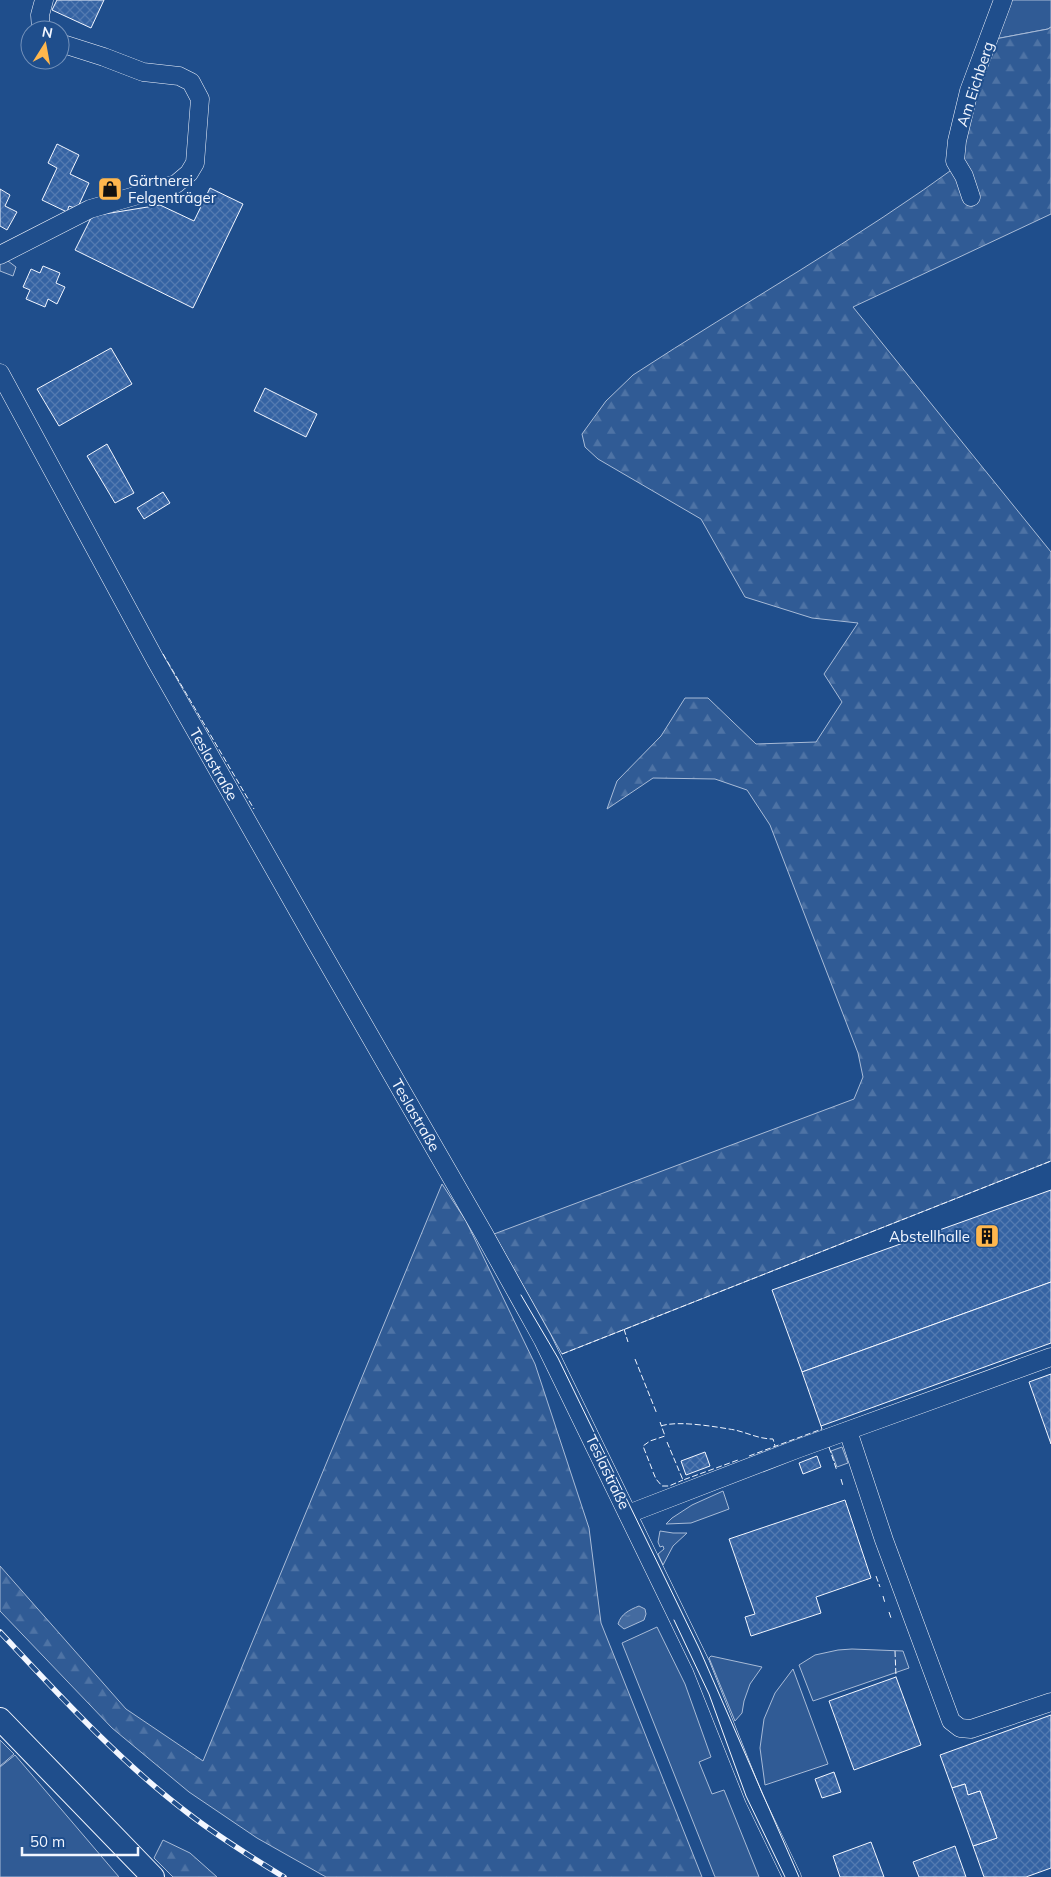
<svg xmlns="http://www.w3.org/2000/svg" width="1051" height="1877" viewBox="0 0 1051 1877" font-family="Mulish,sans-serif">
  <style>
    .built { fill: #305b95; stroke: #a8bbd7 }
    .forest { fill: url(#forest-firs); stroke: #a8bbd7 }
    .water { fill: url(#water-ripples); stroke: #a8bbd7 }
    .building { fill: url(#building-cross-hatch); stroke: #f2f6ff }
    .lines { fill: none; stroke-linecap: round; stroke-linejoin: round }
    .minor-casing { stroke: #f2f6ff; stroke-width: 19 }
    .major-casing { stroke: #f2f6ff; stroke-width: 24 }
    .minor { stroke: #1f4e8c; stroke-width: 18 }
    .major { stroke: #1f4e8c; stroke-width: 22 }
    .tram { stroke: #f2f6ff; stroke-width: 1 }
    .rail-casing { stroke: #f2f6ff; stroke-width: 5.5 }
    .rail { stroke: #1f4e8c; stroke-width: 4; stroke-dasharray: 11; stroke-linecap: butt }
    .fence { stroke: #f2f6ff; stroke-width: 1; stroke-dasharray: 6 2.5; stroke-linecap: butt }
    .labels { text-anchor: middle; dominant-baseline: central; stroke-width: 4; stroke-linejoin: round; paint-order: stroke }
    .street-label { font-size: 15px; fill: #f2f6ff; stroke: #1f4e8c }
    .poi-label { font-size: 15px; fill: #f2f6ff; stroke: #1f4e8c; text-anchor: start }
  </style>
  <defs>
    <pattern id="forest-firs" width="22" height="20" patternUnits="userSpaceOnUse" patternTransform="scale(1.25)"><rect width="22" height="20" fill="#305b95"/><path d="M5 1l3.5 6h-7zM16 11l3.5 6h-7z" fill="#4e73a5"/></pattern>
    <pattern id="water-ripples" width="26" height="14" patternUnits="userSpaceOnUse" patternTransform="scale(1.25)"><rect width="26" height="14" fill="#446ba0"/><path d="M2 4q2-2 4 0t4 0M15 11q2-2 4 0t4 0" fill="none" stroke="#5f81ae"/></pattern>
    <pattern id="building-cross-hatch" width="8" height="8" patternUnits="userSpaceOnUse" patternTransform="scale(1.25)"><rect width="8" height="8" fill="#3563a3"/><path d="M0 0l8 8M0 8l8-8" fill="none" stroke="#537ab1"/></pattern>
  </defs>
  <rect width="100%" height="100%" fill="#1f4e8c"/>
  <g class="built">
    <polygon points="1008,0 1051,0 1051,27 1048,29 995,39"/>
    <polygon points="0,255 16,267 13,276 0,271"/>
    <polygon points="842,1447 848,1463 837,1467 831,1451"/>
    <polygon points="723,1491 729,1509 691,1523 666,1524 672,1518 692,1505"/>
    <polygon points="660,1531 673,1533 687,1533 673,1546 663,1565 658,1554 664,1549 663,1546 660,1547 658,1542"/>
    <polygon points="657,1627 685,1684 711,1757 699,1762 712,1794 724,1790 759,1877 715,1877 622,1643"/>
    <polygon points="852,1649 903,1651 909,1668 813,1701 799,1665 815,1655 838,1650"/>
    <polygon points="711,1656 762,1667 750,1684 744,1701 742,1713 735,1721 709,1658"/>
    <polygon points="793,1669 828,1764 765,1785 760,1748 764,1719 775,1693"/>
    <polygon points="0,1740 14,1754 0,1766"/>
    <polygon points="15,1755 119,1877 0,1877 0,1767"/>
  </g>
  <g class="forest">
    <path d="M1051,27V214L853,307L1051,552V1161L562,1354L494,1234L854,1099L863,1077L858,1053L770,825L747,790L715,779L653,778L607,809L617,781L661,736L685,698H708L756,744L816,742L842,702L824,674L858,623L812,618L745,597L701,519L598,459L585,447L582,434L606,401L633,375C743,303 858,239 964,161C965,118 980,79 995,39L1048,29Z"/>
    <polygon points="442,1184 466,1221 535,1364 589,1528 601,1623 702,1877 326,1877 257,1838 189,1792 112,1728 0,1611 0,1566 126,1709 203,1761"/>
    <polygon points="163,1840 190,1853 217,1877 173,1877 154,1858"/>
  </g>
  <path class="water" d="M639,1606L645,1609L646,1614L644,1620L624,1629L618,1624C621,1614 629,1610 639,1606Z"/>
  <g class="building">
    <polygon points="57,0 104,0 91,28 52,10"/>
    <polygon points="57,144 79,155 70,174 89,183 77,209 69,206 67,212 42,200 57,168 48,163"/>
    <polygon points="210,188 243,204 193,308 75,250 92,216 160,205 194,221"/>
    <polygon points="0,189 10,195 5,206 17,212 7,230 0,226"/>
    <polygon points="43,266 60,273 56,283 65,287 57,304 48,299 45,307 26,299 30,290 23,287 31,269 40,273"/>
    <polygon points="111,348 132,384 59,426 37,389"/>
    <polygon points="265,388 317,414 306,437 254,411"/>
    <polygon points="107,444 134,493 115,503 87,456"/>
    <polygon points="163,492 170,503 144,519 137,508"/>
    <polygon points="1051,1190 1051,1282 802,1372 772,1290"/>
    <polygon points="1051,1282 1051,1343 821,1426 802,1372"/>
    <polygon points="1051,1374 1051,1444 1029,1382"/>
    <polygon points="705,1452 710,1466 686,1475 681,1461"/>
    <polygon points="817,1456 821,1467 803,1474 799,1463"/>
    <polygon points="845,1500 871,1578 816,1597 821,1613 751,1636 745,1617 755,1614 729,1539"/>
    <polygon points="896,1677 921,1745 854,1770 829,1701"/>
    <polygon points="1051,1715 1051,1868 1026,1877 984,1877 973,1846 997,1838 980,1791 968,1795 965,1784 952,1788 940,1755"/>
    <polygon points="834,1772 841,1792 822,1798 815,1779"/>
    <polygon points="965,1784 968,1795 980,1791 997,1838 973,1846 952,1788"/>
    <polygon points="871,1842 884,1877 840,1877 833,1856"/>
    <polygon points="955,1846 966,1877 919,1877 913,1862"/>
  </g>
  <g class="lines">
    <defs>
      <g id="minor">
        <polyline points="41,30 40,15 44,0"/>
        <polyline points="971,197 964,176 955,161 957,141 969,91 1003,0"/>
        <polyline points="0,255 90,209 176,184 189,173 195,163 200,99 191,82 179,76 143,72 104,57 60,43"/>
        <polyline points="0,373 156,661 313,937 484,1234 543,1340 701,1665 754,1798 792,1877"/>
        <polyline points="848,1431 884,1540 951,1721 960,1728 971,1729 1051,1702"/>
        <polyline points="628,1514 797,1449 1051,1357"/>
      </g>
      <polyline id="major" points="0,1719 153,1877"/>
    </defs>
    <use href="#minor" class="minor-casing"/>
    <use href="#major" class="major-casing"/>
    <use href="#minor" class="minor"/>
    <use href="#major" class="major"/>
    <g class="tram">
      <polyline points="521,1295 558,1358 699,1648 799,1877"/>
      <polyline points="674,1620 709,1694 746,1796 785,1877"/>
    </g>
    <defs>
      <path id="rail" d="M0,1632C60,1696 119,1761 189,1814C219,1837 251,1857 284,1877"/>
    </defs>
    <use href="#rail" class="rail-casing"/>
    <use href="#rail" class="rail"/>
    <g class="fence">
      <polyline points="163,654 254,809"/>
      <polyline points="624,1329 628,1342"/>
      <polyline points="562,1354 1051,1161"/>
      <polyline points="635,1359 657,1414"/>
      <path d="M661,1426C678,1420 717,1427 735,1430C748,1433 759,1439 773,1439L775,1446"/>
      <polyline points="667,1442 683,1480 738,1460"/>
      <polyline points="829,1447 837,1471"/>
      <polyline points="749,1456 822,1429 821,1426"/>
      <polyline points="652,1469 643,1446 650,1441 665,1436 660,1422"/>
      <polyline points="653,1472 656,1479 662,1486 669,1486 683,1480"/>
      <polyline points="841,1479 843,1486"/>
      <polyline points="876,1576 880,1587"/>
      <polyline points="883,1596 885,1603"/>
      <polyline points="889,1612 891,1618"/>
      <polyline points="895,1651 896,1677"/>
    </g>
  </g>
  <defs>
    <symbol id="shop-square" viewBox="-11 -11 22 22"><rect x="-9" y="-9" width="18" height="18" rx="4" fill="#ffb74d" stroke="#1f4e8c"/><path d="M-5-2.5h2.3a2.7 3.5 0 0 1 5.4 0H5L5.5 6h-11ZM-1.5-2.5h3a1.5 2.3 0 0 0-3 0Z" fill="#111"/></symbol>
    <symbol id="building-square" viewBox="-11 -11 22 22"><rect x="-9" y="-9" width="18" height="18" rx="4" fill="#ffb74d" stroke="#1f4e8c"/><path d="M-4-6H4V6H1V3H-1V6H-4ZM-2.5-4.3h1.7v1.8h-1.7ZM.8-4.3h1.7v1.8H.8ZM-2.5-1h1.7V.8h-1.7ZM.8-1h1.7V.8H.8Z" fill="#111"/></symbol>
  </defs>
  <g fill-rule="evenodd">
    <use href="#shop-square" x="96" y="175" width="28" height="28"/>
    <use href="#building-square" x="973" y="1222" width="28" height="28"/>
  </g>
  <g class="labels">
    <g class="street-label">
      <text transform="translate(975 84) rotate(-72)">Am Eichberg</text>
      <text transform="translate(214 764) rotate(60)">Teslastraße</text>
      <text transform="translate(416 1115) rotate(60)">Teslastraße</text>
      <text transform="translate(608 1472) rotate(64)">Teslastraße</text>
    </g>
    <g class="poi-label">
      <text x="128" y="180">Gärtnerei<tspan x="128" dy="17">Felgenträger</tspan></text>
      <text x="970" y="1236" text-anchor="end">Abstellhalle</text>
    </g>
  </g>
  <g transform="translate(45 45) rotate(11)"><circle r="24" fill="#1f4e8c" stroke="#7391ba"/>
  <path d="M0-4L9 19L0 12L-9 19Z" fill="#ffb74d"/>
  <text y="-8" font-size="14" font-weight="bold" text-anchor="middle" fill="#f2f6ff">N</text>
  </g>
  <path d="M22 1847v8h116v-8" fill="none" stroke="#f2f6ff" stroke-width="2.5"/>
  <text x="30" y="1847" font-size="15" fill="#f2f6ff" stroke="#1f4e8c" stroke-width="4" paint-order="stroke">50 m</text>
</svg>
